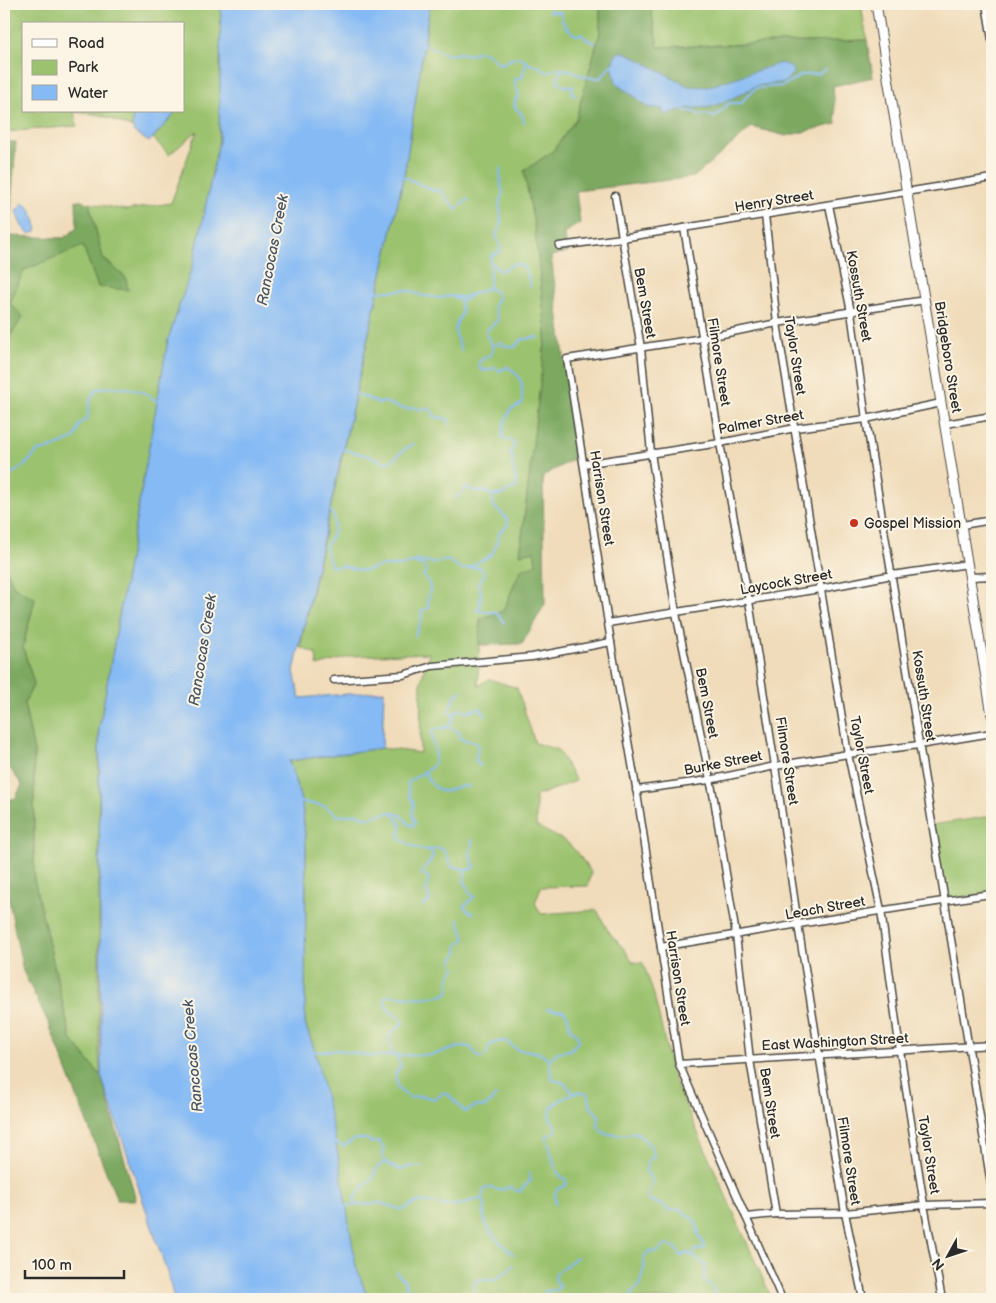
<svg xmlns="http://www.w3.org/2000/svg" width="996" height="1303" viewBox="0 0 996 1303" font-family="'Balsamiq Sans',sans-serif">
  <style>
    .green { fill: #9bc26e; stroke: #63764c }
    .forest { fill: #7ca861; stroke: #546a46 }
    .water { fill: #85baf4; stroke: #587290 }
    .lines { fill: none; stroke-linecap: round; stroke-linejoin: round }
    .stream { stroke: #85baf4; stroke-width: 2 }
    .minor-casing { stroke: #494640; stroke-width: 9 }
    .secondary-casing { stroke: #494640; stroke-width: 11 }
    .minor { stroke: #fff; stroke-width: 6 }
    .secondary { stroke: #fff; stroke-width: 9 }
    .poi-dot { fill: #c8321e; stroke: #fcf5e5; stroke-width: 2 }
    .labels { text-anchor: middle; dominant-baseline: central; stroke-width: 4; stroke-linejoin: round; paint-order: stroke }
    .street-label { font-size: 14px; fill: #2b2b2b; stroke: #fcf5e5 }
    .poi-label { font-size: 14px; fill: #2b2b2b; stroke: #fcf5e5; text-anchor: start }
    .water-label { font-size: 15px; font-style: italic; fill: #465667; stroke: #fcf5e5 }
  </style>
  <rect width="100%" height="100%" fill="#fcf5e5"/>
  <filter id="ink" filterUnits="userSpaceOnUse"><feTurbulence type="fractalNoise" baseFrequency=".02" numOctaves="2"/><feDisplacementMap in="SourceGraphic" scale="10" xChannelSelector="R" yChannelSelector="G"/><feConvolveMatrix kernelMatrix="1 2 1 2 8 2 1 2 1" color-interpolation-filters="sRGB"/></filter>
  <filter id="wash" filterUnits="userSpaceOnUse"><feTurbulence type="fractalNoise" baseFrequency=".0096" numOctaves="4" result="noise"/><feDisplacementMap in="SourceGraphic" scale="20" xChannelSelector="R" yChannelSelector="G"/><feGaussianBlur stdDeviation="1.12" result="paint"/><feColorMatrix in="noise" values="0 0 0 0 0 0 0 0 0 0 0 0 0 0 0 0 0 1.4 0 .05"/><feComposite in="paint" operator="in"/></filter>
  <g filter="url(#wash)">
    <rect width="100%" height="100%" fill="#f0dcba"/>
    <g class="green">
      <polygon points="4,4 221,4 219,141 194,261 168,340 99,729 99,1054 101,1076 71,1039 34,879 34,752 24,703 34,684 23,647 35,599 14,587 4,563 4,345 22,318 10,303 24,270 83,245 98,287 126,278 103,258 89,203 126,210 171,203 197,131 169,155 153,138 173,116 175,111 184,111 184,24 24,24 24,111 134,111 133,128 101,115 74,112 77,126 4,132"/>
      <polygon points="430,4 600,4 600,32 576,119 553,151 524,171 535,230 546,334 520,554 535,551 536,565 521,569 503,611 480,620 478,686 489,679 517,688 535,743 558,750 576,781 536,796 536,826 567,842 579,855 591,872 588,886 541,887 535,903 541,914 597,910 608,931 624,949 633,962 643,963 654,995 673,1077 772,1299 368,1299 356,1266 315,1052 305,1024 306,845 302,803 289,761 382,748 420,753 421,681 429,653 352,656 317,666 316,654 300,647 405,170"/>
      <polygon points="650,4 861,4 867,40 657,47"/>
      <polygon points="992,816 992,894 945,900 932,825"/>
    </g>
    <g class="forest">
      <polygon points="600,4 650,4 658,47 867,40 873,77 833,86 836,124 786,136 752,127 694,177 576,191 580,223 564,233 568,252 551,256 577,457 543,476 545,604 522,644 479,645 480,619 503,611 521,569 536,565 534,551 520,554 546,334 535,230 524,171 553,151 576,119 600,32"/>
      <polygon points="4,142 16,142 9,236 64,238 77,228 76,200 89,203 103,258 126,278 128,290 98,287 83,246 24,270 10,303 23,317 4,345"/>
      <polygon points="4,563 14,587 35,598 23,647 34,684 24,703 34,752 34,879 71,1039 101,1076 136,1200 117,1200 48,1022 23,971 4,876 4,799 15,799 22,785 4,760"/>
    </g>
    <g class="water">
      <polygon points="221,4 430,4 405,170 294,671 300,698 384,691 382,748 289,761 302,803 306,845 305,1024 315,1051 336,1142 356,1266 368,1299 174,1299 169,1278 101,1076 99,729 168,340 194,261 219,141"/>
      <polygon points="619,52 625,52 688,86 707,87 781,63 789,66 793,71 793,73 785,82 756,86 731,99 711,107 683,109 665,115 662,109 646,107 637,98 619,86 616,82 612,64 615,56"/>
      <polygon points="134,111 175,111 173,116 149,142 134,132 132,126"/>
      <path d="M23,203L26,204C31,210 39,223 36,231L31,234C22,231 19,220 16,211Z"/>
    </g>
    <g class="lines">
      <g class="stream">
        <path d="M550,4V12H561C561,23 567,28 575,35L581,34L586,39L595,43"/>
        <path d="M423,44C424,45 446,54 448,55C453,55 457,53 461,53C463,53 467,55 469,55C474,54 477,50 484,52C491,54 493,61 500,64C512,60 519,51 530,65H537L547,73L556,68L562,70L568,69L579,75L592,78H601L610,66L613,65"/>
        <polyline points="560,69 561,72 557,80 563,86 573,86 572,93 576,96"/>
        <polyline points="683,108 686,111 695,112 700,116 705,114 715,117 729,103 742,103 745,98 756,88 782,86 802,75 818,74 826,69"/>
        <polyline points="524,122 522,115 515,107 515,100 519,97 514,80 522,77 526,64 525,61"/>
        <polyline points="402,176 435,191 441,190 451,204 457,209 468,199"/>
        <path d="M492,263L500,271C505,270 509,265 515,264C525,263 530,278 530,287"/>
        <path d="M489,288L491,256L498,253L501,248L496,235C498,231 500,228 501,223C502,213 496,203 503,194L501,185L500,168"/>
        <polyline points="489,288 496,292 498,298 494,306 498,320 488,329 486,334 493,347"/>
        <polyline points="377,292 406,290 424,296 441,298 449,296 464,297 489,288"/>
        <polyline points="453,297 463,301 473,294"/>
        <path d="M460,300L462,313C451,332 455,330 461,350"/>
        <polyline points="354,393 379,403 385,402 400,408 409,409 414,407 418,410 424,408 431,410 435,417 448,419 450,425"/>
        <path d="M343,449L372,457L387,463C398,459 402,447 414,444"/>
        <path d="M4,479L25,465L38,451C41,452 71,441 74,438C78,434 77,427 80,424C82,422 85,421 87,419L91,397L97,389C113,386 130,387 145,393C150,395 153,400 158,402"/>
        <path d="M455,497L459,496L466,487L474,491H485L493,495H500L513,489L517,486L512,463L514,457L509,454L515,444L511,440L504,439L502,435L504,424L511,409L520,405L522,403C523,386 523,376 508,367L499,371L495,368L483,371C472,361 485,358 492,354L493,347L500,342L505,346L515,347L521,340L536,337L538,338"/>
        <polyline points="330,511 334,516 334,532 326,546 326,552 331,566 336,567 343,566 364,571 380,566 401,566 416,561 435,563 447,560 462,569 480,567 485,574 478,583 481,593 480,605 476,610 487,612 496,612 504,622"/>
        <path d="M409,563L421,564L425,567L426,571L423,575C439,595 423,591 429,607L421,611L422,618L415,636"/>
        <path d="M470,567L491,555L495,548L500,532L508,525C508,509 490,515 493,495"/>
        <path d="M453,715L449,712C452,703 452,696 462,691"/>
        <polyline points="445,727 452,723 454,715 459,709 466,712 480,708 485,715"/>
        <path d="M425,771C427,783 434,786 443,792L461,786L469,787"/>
        <path d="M300,802L325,806L338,816L356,814L367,818L390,812L400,815L410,825L413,826L415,823L412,812L414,804L409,794L408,783C415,775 434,771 435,759C436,750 432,740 432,731C440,726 453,726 460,733V739C477,743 482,739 475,760L481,766"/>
        <path d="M393,813L401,825L399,838L411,846L425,850L441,848C449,853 447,861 452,867L462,868L465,871"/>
        <polyline points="472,840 472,846 469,853 475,867 465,871 464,881 470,893 474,897 464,906 467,910 474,914"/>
        <path d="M423,906L430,900L426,891L429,878L421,872C426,865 431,863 433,855L430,850"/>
        <polyline points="547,1009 564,1011 568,1017 570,1029 577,1034 579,1041 570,1050 558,1052 549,1060"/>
        <polyline points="313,1052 338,1050 370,1056 431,1055 464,1046 470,1047 478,1057 481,1058 486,1055 490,1045 496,1042 506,1041 518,1050 532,1051 544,1055 550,1062 551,1079 564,1083 574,1093"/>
        <path d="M393,1055C393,1049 388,1044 389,1038C390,1029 399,1030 403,1022C397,1013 383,1012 385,997L388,995C403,997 435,1000 448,993L450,975L455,969L452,961L458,952L457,945L465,939L458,919"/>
        <polyline points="396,1055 401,1066 395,1074 398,1089 410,1098 422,1096 436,1099 443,1093 449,1095 465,1112 476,1106 485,1107 496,1096"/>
        <polyline points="334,1142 344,1146 355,1139 367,1139 372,1143 379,1141 384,1149 382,1157 385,1162 401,1170 412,1166 422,1167"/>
        <path d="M355,1204L354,1198L368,1182L372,1180C373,1176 375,1172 377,1168L382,1164L386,1163"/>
        <path d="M555,1204V1193L559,1188L565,1186L567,1183L565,1179C552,1174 553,1150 546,1138L547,1136L554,1132L557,1128L549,1117L551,1112L552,1107C560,1099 579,1087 589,1095L590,1106L599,1116L598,1128L606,1134L624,1135L636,1132L650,1145L654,1156L647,1162L646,1171L653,1182L650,1188L647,1199L662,1205L669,1211L680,1209L694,1220L698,1228V1234L705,1247L703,1249L694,1250L692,1256"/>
        <polyline points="346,1206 381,1203 402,1210 420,1201 447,1206 463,1204 476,1199 482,1199"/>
        <path d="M513,1254C502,1244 484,1230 484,1215C484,1211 485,1207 485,1203L482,1199L484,1190L488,1187C499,1191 499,1191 510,1187L519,1192L531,1180L529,1175L530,1172"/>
        <polyline points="396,1272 406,1282 405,1285 410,1291 412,1299"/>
        <path d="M465,1299L474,1294V1283C479,1277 486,1279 493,1281L508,1271L513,1265"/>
        <polyline points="545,1299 545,1291 556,1290 560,1287 555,1279 556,1273 577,1257"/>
        <polyline points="629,1299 634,1290 639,1286 645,1264 643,1258 649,1251 657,1252 667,1244 675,1248 681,1256 688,1253 704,1264 706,1266 703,1280 713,1287 716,1299"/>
      </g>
    </g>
  </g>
  <g filter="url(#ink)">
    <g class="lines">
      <defs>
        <g id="minor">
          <polyline points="986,4 992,40"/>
          <polyline points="615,196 641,348 651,453 676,613 714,799 736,935 750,1060 776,1214"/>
          <polyline points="829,205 851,312 866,419 992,1190"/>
          <polyline points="765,215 777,323 848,754 881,910 900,1051 924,1205 942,1299"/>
          <polyline points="684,228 720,443 749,601 775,766 798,925 845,1213 863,1299"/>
          <polyline points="559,246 622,238 992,178"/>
          <polyline points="945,424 992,416"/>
          <polyline points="584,464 720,443 795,428 866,419 941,403"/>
          <polyline points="962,525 992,520"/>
          <polyline points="970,577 992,576"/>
          <polyline points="608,623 820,589 892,575 968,564"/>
          <polyline points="334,680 403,675 432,666 532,657 611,642"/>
          <polyline points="636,790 709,780 775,766 848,754 919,745 992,733"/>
          <path d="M661,947C772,929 882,909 992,894"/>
          <polyline points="679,1064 992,1045"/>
          <polyline points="746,1217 776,1214 845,1213 924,1205 992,1203"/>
          <polyline points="782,1299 679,1064 636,787 612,649 567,359 703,338 777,323 925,300"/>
        </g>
        <polyline id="secondary" points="876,4 992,715"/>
      </defs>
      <use href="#minor" class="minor-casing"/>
      <use href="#secondary" class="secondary-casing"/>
      <use href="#minor" class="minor"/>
      <use href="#secondary" class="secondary"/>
    </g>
  </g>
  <circle class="poi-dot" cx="854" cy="523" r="5"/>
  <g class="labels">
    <g class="street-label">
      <text transform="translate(774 201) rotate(-9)">Henry Street</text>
      <text transform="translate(859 296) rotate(80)">Kossuth Street</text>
      <text transform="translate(645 303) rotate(80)">Bem Street</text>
      <text transform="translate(795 356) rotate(81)">Taylor Street</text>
      <text transform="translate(948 357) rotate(81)">Bridgeboro Street</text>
      <text transform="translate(719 362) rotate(81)">Filmore Street</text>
      <text transform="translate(761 422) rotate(-10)">Palmer Street</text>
      <text transform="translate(602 498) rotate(81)">Harrison Street</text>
      <text transform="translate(786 582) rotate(-10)">Laycock Street</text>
      <text transform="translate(924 696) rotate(81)">Kossuth Street</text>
      <text transform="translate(707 703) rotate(79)">Bem Street</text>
      <text transform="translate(862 755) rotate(79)">Taylor Street</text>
      <text transform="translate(787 761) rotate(81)">Filmore Street</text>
      <text transform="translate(723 763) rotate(-11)">Burke Street</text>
      <text transform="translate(825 908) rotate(-10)">Leach Street</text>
      <text transform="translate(678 978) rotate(81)">Harrison Street</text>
      <text transform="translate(835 1042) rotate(-3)">East Washington Street</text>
      <text transform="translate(770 1103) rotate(81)">Bem Street</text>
      <text transform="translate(929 1155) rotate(81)">Taylor Street</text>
      <text transform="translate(849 1161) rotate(81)">Filmore Street</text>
    </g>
    <g class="poi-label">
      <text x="864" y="523">Gospel Mission</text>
    </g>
    <g class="water-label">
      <text transform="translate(273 250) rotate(-79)">Rancocas Creek</text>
      <text transform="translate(203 650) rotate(-81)">Rancocas Creek</text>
      <text transform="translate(193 1056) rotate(-95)">Rancocas Creek</text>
    </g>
  </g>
  <rect width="996" height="1303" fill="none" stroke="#fcf5e5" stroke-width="20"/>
  <rect x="22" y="22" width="162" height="90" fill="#fcf5e5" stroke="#a8a49b"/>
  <rect x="32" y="39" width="25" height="8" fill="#ffffff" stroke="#a8a49b"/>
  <text x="68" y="48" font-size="15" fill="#2b2b2b">Road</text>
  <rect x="32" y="60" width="25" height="15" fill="#9bc26e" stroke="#a8a49b"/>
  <text x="68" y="72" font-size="15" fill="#2b2b2b">Park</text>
  <rect x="32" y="85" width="25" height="15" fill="#85baf4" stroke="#a8a49b"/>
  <text x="68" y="98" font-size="15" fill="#2b2b2b">Water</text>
  <g transform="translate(948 1256) rotate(230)" stroke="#fcf5e5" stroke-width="4" paint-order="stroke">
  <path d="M0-4L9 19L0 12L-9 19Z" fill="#2b2b2b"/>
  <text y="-8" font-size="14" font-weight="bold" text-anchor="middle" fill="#2b2b2b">N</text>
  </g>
  <path d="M25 1270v8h99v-8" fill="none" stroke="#2b2b2b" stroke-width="2.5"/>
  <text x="32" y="1270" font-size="15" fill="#2b2b2b" stroke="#fcf5e5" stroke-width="4" paint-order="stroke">100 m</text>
</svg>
